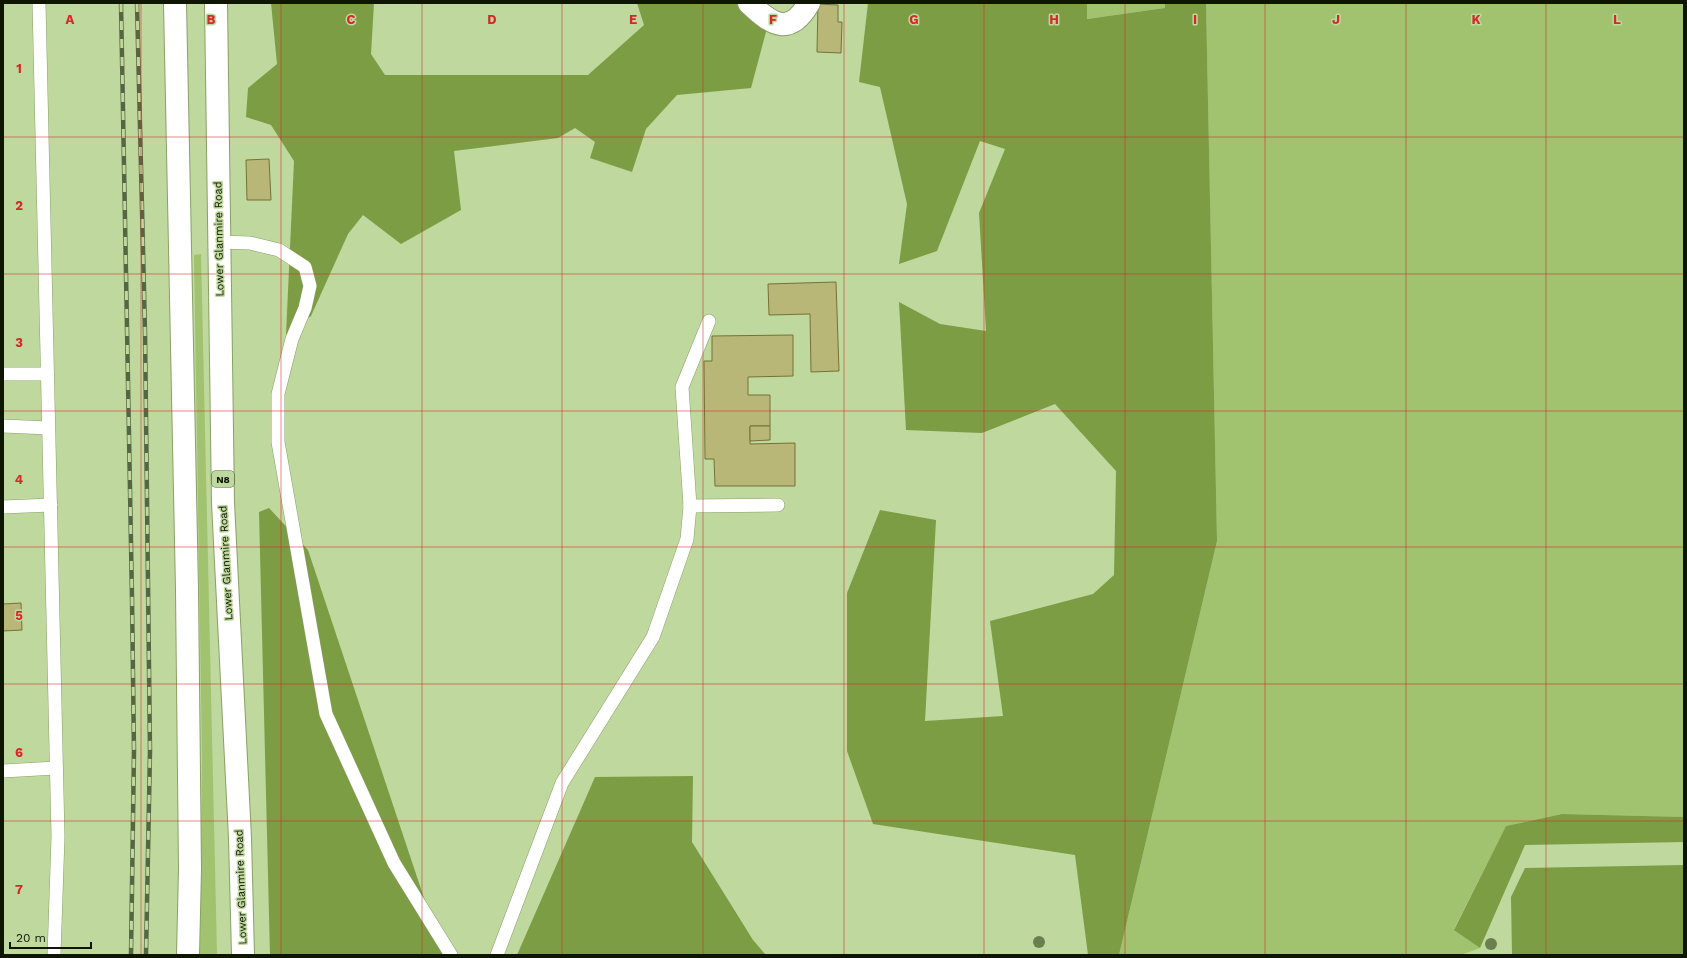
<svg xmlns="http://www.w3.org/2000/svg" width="1687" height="958" viewBox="0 0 1687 958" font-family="'Work Sans',sans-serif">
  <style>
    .green { fill: #a1c26e }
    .forest { fill: #7c9d43 }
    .building { fill: #b9b778; stroke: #757234 }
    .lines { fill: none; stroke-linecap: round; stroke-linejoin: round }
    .service-casing { stroke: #89a067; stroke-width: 14 }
    .minor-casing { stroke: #89a067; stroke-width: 24 }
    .trunk-casing { stroke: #89a067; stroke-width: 24 }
    .service { stroke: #fff; stroke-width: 13 }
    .minor { stroke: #fff; stroke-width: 22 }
    .trunk { stroke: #fff; stroke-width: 22 }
    .rail-casing { stroke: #576642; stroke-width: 4.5 }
    .rail { stroke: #bfd89d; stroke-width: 3; stroke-dasharray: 9; stroke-linecap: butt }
    .tree { fill: #6b7e4e }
    .grid { fill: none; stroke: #d62828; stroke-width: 1; stroke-opacity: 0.55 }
    .labels { text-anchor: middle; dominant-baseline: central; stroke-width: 3; stroke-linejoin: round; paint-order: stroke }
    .shield { fill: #bfd89d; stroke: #435030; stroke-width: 1 }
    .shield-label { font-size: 10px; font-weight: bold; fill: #0e1602 }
    .street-label { font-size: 11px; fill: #0e1602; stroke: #bfd89d }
    .grid-label { font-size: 13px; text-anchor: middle; font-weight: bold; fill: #d62828; stroke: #bfd89d; stroke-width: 3; stroke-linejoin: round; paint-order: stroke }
  </style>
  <rect width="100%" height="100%" fill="#bfd89d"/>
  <g class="green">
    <polygon points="1087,3 1165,3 1165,8 1086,19"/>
    <polygon points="1206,3 1684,3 1684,817 1562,814 1506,826 1454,929 1480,948 1461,955 1119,955 1217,541"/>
    <polygon points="201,254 217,955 200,955 202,756 194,255"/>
  </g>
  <g class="forest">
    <polygon points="271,3 374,3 371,54 385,75 588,75 644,25 637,3 741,3 767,28 751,88 677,95 646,129 632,172 590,158 595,142 575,128 558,138 454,151 461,210 401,244 363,215 348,234 311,316 286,335 294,161 271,125 246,117 248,88 277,64"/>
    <polygon points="868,3 1087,3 1087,19 1165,8 1165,3 1206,3 1217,541 1119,955 1088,955 1075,855 873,824 847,751 847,593 880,510 936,520 925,721 1003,716 990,621 1093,594 1114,575 1116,471 1055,404 982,433 906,430 899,302 940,324 986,331 979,213 1005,149 980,141 937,251 899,264 907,204 880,87 859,82"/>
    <polygon points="269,508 308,550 443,955 270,955 259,512"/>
    <polygon points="693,776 692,842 753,940 766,955 517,955 595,777"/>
    <polygon points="1562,814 1684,817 1684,842 1525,845 1480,948 1454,930 1506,826"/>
    <polygon points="1684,865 1684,955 1512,955 1511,897 1525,868"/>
  </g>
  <g class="building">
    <polygon points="818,4 838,5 838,22 842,22 841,53 817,52"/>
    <polygon points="269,159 271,200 247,200 246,160"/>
    <polygon points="836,282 839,371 811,372 810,314 769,315 768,284"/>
    <polygon points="793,335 793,376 748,377 748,395 770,395 770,426 750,426 750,444 795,443 795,486 715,486 714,459 705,459 704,361 712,361 712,336"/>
    <polygon points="750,426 770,426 770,440 750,441"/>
    <polygon points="21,603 22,630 3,631 3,604"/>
  </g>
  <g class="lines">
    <defs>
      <g id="service">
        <polyline points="39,3 58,837 54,955"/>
        <polyline points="218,242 250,243 279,250 305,267 310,286 305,308 292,339 278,394 278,442 326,714 394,863 451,955"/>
        <polyline points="3,374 47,374"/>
        <polyline points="3,426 48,428"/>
        <polyline points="690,506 778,505"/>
        <polyline points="3,507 51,505"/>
        <polyline points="3,771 56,768"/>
        <polyline points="497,955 562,783 653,637 687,539 690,506 682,387 709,321"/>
      </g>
      <path id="minor" d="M749,3C773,26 790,36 809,3"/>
      <g id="trunk">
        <polyline points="175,3 187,590 190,869 188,955"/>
        <polyline points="216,3 223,503 240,838 243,955"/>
      </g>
    </defs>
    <use href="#service" class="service-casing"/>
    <use href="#minor" class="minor-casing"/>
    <use href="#trunk" class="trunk-casing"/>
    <use href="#service" class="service"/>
    <use href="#minor" class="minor"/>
    <use href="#trunk" class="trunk"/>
    <defs>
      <g id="rail">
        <polyline points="121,3 132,598 134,751 131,955"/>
        <polyline points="137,3 145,332 150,751 146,955"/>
      </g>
    </defs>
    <use href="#rail" class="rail-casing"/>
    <use href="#rail" class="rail"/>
  </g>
  <g class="tree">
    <circle cx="1039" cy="942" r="6"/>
    <circle cx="1491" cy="944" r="6"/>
  </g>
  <path class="grid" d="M141,3V955M281,3V955M422,3V955M562,3V955M703,3V955M844,3V955M984,3V955M1125,3V955M1265,3V955M1406,3V955M1546,3V955M3,137H1684M3,274H1684M3,411H1684M3,547H1684M3,684H1684M3,821H1684"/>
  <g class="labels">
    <rect class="shield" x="212" y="471" width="22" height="16" rx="3"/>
    <g class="shield-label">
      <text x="223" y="479">N8</text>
    </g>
    <g class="street-label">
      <text transform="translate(219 239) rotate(-91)">Lower Glanmire Road</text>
      <text transform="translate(226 563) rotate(-93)">Lower Glanmire Road</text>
      <text transform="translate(241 887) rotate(-92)">Lower Glanmire Road</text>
    </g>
  </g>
  <g class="grid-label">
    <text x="70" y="24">A</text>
    <text x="211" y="24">B</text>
    <text x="351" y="24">C</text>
    <text x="492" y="24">D</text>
    <text x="633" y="24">E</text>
    <text x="773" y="24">F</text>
    <text x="914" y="24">G</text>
    <text x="1054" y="24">H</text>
    <text x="1195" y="24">I</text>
    <text x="1336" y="24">J</text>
    <text x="1476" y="24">K</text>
    <text x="1617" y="24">L</text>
    <text x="19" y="73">1</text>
    <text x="19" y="210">2</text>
    <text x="19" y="347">3</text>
    <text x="19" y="484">4</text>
    <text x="19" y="620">5</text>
    <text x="19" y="757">6</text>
    <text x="19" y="894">7</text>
  </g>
  <rect width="1687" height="958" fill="none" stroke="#0e1602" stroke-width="8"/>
  <path d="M10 942v6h81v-6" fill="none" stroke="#0e1602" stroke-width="2"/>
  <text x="16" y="942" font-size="12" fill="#0e1602" stroke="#bfd89d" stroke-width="3" paint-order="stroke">20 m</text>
</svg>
